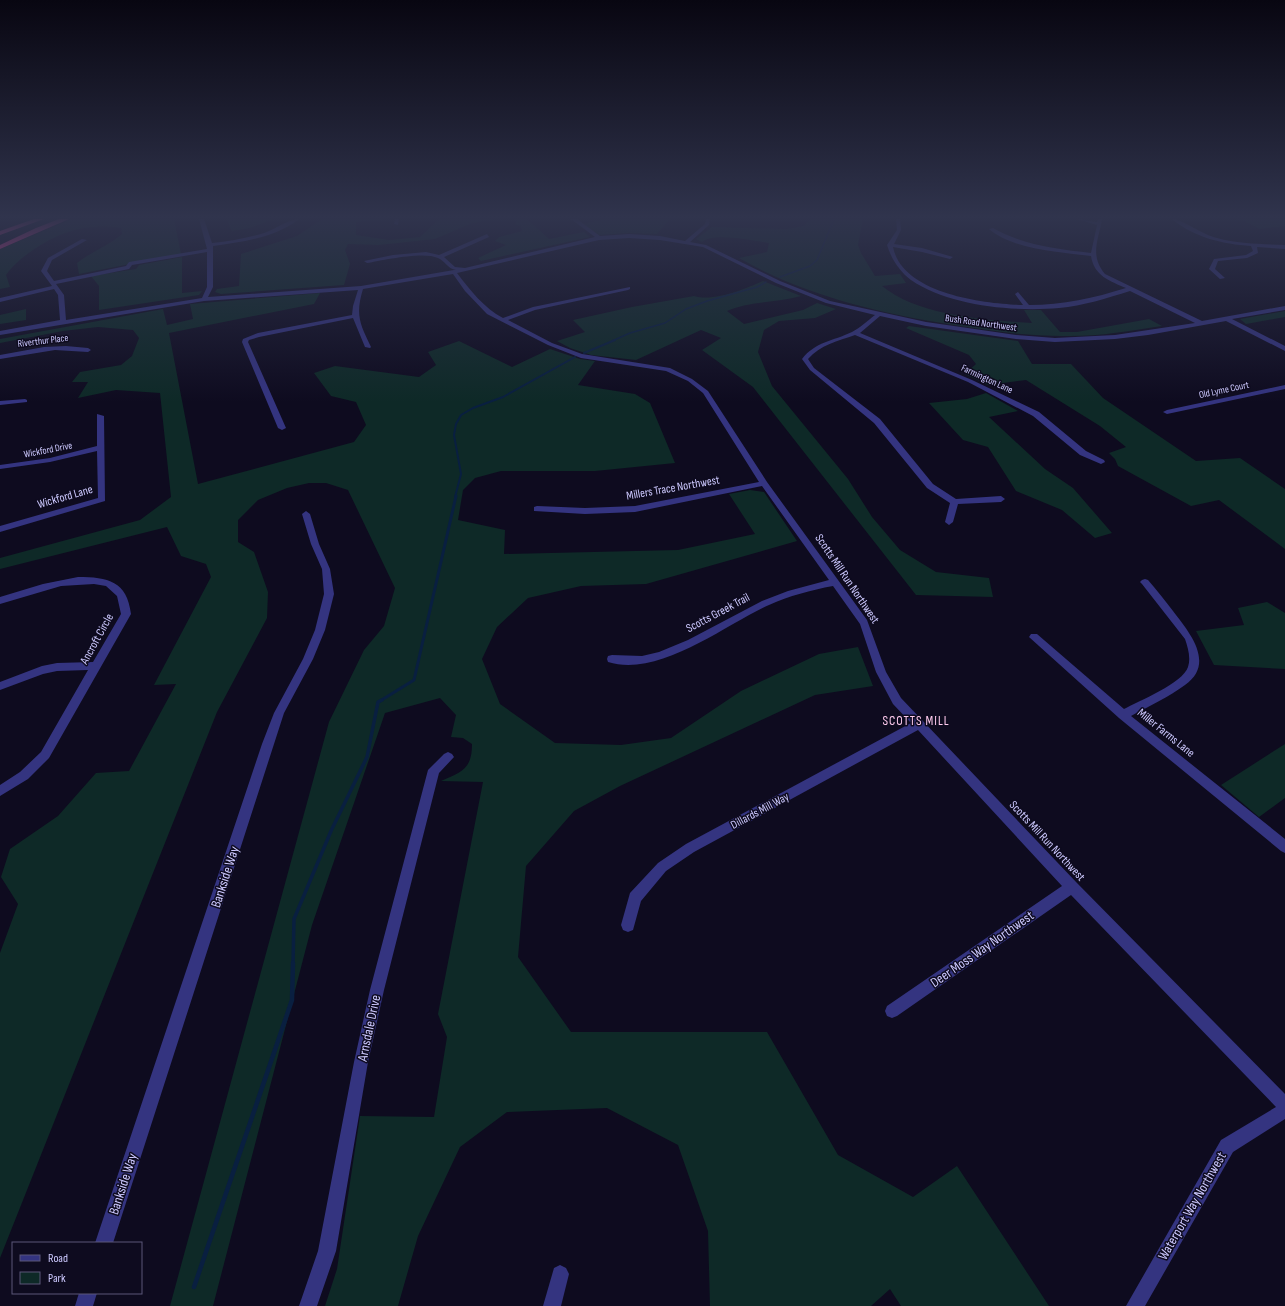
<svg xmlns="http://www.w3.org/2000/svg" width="1285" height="1306" viewBox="0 0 1285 1306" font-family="'Sofia Sans Condensed',sans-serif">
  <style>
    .green { fill: #0e2927 }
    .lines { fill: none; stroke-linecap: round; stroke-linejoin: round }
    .stream-far4 { stroke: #091f40; stroke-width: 1.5 }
    .stream-far3 { stroke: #091f40; stroke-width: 2 }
    .stream-far2 { stroke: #091f40; stroke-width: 3 }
    .stream-far1 { stroke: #091f40; stroke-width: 3.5 }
    .stream { stroke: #091f40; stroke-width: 4.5 }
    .minor { fill: #343480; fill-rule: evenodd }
    .highway { fill: #ff44a4; fill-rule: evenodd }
    .labels { text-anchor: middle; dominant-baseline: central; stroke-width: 3; stroke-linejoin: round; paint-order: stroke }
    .far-street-label { font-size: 10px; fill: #cdc9ff; stroke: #0e0b1f }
    .street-label { font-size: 12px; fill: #cdc9ff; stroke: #0e0b1f }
    .neighbourhood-label { font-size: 13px; letter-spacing: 1px; fill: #ffcbee; stroke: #0e0b1f }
    .near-street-label { font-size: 14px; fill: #cdc9ff; stroke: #0e0b1f }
  </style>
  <rect width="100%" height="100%" fill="#0e0b1f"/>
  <g class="green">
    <path d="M72,219H174L181,254L79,274L77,263C91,252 108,246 122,234L121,228C86,223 62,231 33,250C22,258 14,264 6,275L10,287L0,289V249Z"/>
    <polygon points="226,219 273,219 250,228 232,231"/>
    <polygon points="322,219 387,219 356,222 356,235 389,240 420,237 439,219 495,219 472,223 435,239 379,245 348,244 345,250 350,264 344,285 221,294 215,292 217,289 239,286 241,254 297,236"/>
    <polygon points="515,219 527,219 549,239 584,232 590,237 481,261 478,258 506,245 495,241 499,237 522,231 521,226 516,225"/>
    <polygon points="604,219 670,219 657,234 628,233 599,235 583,224"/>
    <path d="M810,219H863L858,245L861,253L875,276L900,274L906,283L882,286C919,316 985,320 1032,323L1024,310H1041L1060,332H1077L1149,319L1162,326C1129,331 1096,337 1062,336C1024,336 986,330 948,324C875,312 804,295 739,258L767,252L769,243C753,241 714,232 702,242L696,239L712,227L787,229L804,226Z"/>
    <polygon points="1235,219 1285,219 1285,226 1260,229 1244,221"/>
    <polygon points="182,257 182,293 202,291 199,295 99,310 99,286 91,276 136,269 139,265"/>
    <path d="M763,281L801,296C777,303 750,301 727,311L744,324L803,310L817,303L836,309L815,318L779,321L764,330L758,352L772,386L848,479L872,517L900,550L936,572L989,578L993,597L916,595L753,387L702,350L721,338L701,330L636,360L591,355L570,348L557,341L585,332L573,320L632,307L694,296C714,302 745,289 763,281Z"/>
    <path d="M320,293L314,304L169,333L198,484L354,442L366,425L356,402L331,396L314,373L335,366L419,377L436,365L428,352L459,341L512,367L550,349L580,359L595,361L578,385L635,394L650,403L675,463L595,471H501L475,478L463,490L458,520L505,530L504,554L678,550L755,534L729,494L750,490L764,492L797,541L646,584L581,586L528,598L497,627L482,659L500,704L555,743L621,745L671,738L741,691L819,654L858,647L873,686L815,695L620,786L574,811L526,866L518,957L571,1032H767L838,1155L913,1197L957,1166L1049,1306H901L890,1289L871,1306H710L708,1231L678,1145L607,1108L507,1112L460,1147L418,1236L398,1306H325L337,1269L360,1116L434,1117L447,1037L438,1014L483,782L441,781C462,772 472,769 472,744L463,738L451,737L456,715L440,698L385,713L312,925L213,1306H170L329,722L364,650L384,626L395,588L348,490L326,483H309L287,488L258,500L238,520V542L254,552L268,592L267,618L217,712L0,1258V953L18,904L1,877L10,849L58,816L96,773L129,771L176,684L154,685L211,577L206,564L181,556L167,527L0,569V558L140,520L171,497L160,393L116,390L78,398L88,382H72L80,372L121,365L132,356L139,338L133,330L98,327L63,331L0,343V339L163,309L167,325L193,319L190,304Z"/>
    <polygon points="26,309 26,320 0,324 0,315"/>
    <polygon points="1285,311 1285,317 1246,324 1240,319"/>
    <polygon points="909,326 1018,341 1032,364 1071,364 1103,398 1196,461 1240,458 1285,489 1285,549 1219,500 1191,506 1118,466 1115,459 1109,453 1126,447 1100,426 1026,380 988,385 965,374 976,364 969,355 906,328"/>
    <polygon points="986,393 1018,411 989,417 1045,469 1073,488 1112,533 1095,538 1062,510 1016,491 988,447 963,440 929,403 967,399"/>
    <polygon points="1267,602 1285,613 1285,669 1214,665 1196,631 1244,625 1238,608"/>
    <polygon points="1285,744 1285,798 1259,817 1221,785"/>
  </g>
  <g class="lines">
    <g class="stream-far4">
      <polyline points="780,277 810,266 817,260 834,219"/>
      <polyline points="612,341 630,333 665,323 686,309 707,301 757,287 766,282"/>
    </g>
    <g class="stream-far3">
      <polyline points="584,353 615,340"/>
      <polyline points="455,497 461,474 454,435 456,424 461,415 473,408 503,397 575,357"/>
    </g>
    <polyline class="stream-far2" points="380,701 414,680 456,496"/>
    <polyline class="stream-far1" points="293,964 294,919 331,831 367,757 378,702 382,700"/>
    <polyline class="stream" points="194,1287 292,1000 293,963"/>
    <g class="minor">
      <path d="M199,219H204L212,243C230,241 247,238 264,233C276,229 288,219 299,219C275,238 242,242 213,246V287L208,297L361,286L454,270H456C448,269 445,261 438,258C424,251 383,260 367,263L364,261L393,255L426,252L439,255L487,234L489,237L444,257L455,267L465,268L595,237L571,219H577L600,236L629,234L660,236L685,241L705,224L706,219H710L709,225L690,242L706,245L780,281L830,301L926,322L1016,335L1055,338L1115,335L1195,323L1130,291C1107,298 1083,306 1059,308C1014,312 949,306 911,280C899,271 891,258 887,245L897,230L896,219H900L901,230L894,244L922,248L953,257L950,259L922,252L893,247C902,294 985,304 1023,305L1015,294L1018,292L1029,305C1063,305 1094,298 1126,288C1110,281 1094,276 1091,256C1059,252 1014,250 989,229L993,228C1023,245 1056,249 1091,253L1097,225L1077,219L1097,222L1098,219H1102C1099,239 1089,255 1105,274L1202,321L1285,306V310L1232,319L1285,346V351L1226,321L1148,335L1115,339L1055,342L1016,339L926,326L880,316L860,333L972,380L1039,412L1086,451L1104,460L1105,462L1101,464L1080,455L1033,416L968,382L855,335C838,341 820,345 808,359L814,368L880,419L933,484L956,499L1001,496L1005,499L1001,502L958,504L953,522L949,525L945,522L950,503L927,488L874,423L810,370L802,359C815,342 833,341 852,332C860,328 867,321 875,315L826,303L776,283L703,247L660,240L629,238L599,240L457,273C470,290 484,308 503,318L533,307L630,287V289L628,290L535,310L508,320L552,343L582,354L670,368L692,379L708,391L767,482L867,620L886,672L901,698L1077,883L1285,1094V1119L1233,1152L1145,1306H1126L1221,1140L1276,1107L1071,895L897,1016L892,1018L887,1016L885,1011L887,1006L1062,886L918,730L694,852L666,871L641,901L633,930L628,932L623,930L621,925L630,893L658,863L686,844L911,723L893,704L876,672L860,624L833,586C811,590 789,596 769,605C725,625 659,678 608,662L607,659L608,656L612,655L642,656L659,652L688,640L762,601L788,591L829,580L762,486L635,512L585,514L534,511V507L537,506L585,508L635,506L759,482L703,393L688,381L666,371L581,358L548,345L487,314L465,291L453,274L363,289C355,315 360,324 371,347L370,348L365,347L353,318L259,337L249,340L248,342L286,428L282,430L278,428L242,342L243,339L258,333L352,315L353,306L358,290L204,301L0,335V331L60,320L58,295L54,289L0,302V298L52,286L41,271L48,258L82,239L87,240L52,260L47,271L54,281L126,266L129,262L207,249ZM207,252V287L202,298L66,320L64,295L56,284L129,269L132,265Z"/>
      <polygon points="395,219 399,219 398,225 394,224"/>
      <path d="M1172,219C1182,219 1203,235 1217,238C1239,244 1262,244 1285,245V249L1257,247L1258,253L1247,258L1218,261L1215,269L1225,278L1220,279L1209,269L1214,259L1246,255L1253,251L1251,246C1223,244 1195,238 1172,219Z"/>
      <polygon points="66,346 88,348 91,350 88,352 55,350 0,359 0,355 44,347"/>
      <polygon points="1285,385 1285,389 1167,414 1163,412 1167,410"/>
      <polygon points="25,399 27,400 27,402 0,405 0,401"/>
      <polygon points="97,414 104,416 105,501 0,532 0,526 98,498 97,451 50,462 0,469 0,465 50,458 97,446"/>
      <polygon points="306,511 310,514 319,544 330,569 334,594 325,630 313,659 284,713 274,744 113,1243 95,1243 262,744 274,713 303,659 315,630 324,594 322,569 311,544 302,514"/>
      <path d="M78,577C108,577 127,581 131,614L49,758L28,779L0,796V785L20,772L41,752L88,670L57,671L43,674L0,690V682L42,666L57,663L93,662L121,614L117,596L106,586L94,584L61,586L0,604V597L43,584Z"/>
      <path d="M1145,579L1148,580C1157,590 1165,601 1173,611C1189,632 1216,663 1185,685C1169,697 1149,706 1131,716L1285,839V853L1281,851L1119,718L1029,637L1031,634H1037L1124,709C1139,701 1183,683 1188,667C1191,658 1188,648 1185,639L1142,584L1140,582L1142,580Z"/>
      <polygon points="448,752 452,754 454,757 439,773 384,990 368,1062 336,1251 317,1306 299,1306 318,1251 354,1062 370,990 428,770 444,754"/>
      <polygon points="560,1265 566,1268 569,1274 561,1306 543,1306 554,1268"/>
      <polygon points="79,1293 97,1293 93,1306 75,1306"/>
    </g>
    <g class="highway">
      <polygon points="34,219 44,219 0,235 0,231"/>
      <polygon points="59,219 69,219 0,249 0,245 36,228"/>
    </g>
  </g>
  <linearGradient id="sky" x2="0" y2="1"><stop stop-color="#080611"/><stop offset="0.54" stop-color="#30344d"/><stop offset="1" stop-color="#30344d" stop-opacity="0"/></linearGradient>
  <rect width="1285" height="402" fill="url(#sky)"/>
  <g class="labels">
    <g class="far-street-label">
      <text transform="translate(981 323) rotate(8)">Bush Road Northwest</text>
      <text transform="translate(43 341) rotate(-7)">Riverthur Place</text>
      <text transform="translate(987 379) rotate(25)">Farmington Lane</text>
      <text transform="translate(1224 390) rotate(-12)">Old Lyme Court</text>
      <text transform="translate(48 450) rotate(-11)">Wickford Drive</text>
    </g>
    <g class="street-label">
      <text transform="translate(673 488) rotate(-10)">Millers Trace Northwest</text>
      <text transform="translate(65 497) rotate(-16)">Wickford Lane</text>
      <text transform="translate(847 579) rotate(56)">Scotts Mill Run Northwest</text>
      <text transform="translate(718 613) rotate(-28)">Scotts Greek Trail</text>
      <text transform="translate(97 639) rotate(-61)">Ancroft Circle</text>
      <text transform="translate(1166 733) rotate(39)">Miller Farms Lane</text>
      <text transform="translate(760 811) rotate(-28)">Dillards Mill Way</text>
      <text transform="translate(1047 841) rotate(47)">Scotts Mill Run Northwest</text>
    </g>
    <g class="neighbourhood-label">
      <text x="916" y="721">SCOTTS MILL</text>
    </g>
    <g class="near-street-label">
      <text transform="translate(225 877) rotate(-72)">Bankside Way</text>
      <text transform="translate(982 949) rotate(-35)">Deer Moss Way Northwest</text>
      <text transform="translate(369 1028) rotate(-78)">Arnsdale Drive</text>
      <text transform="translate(123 1184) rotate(-72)">Bankside Way</text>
      <text transform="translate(1192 1206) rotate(-60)">Waterport Way Northwest</text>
    </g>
  </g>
  <rect x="12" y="1242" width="130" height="52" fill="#0e0b1f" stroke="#5a5779"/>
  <rect x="20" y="1255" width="20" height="6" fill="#343480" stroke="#5a5779"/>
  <text x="48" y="1262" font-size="12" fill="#cdc9ff">Road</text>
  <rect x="20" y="1272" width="20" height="12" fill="#0e2927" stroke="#5a5779"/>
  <text x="48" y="1282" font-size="12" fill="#cdc9ff">Park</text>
</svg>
